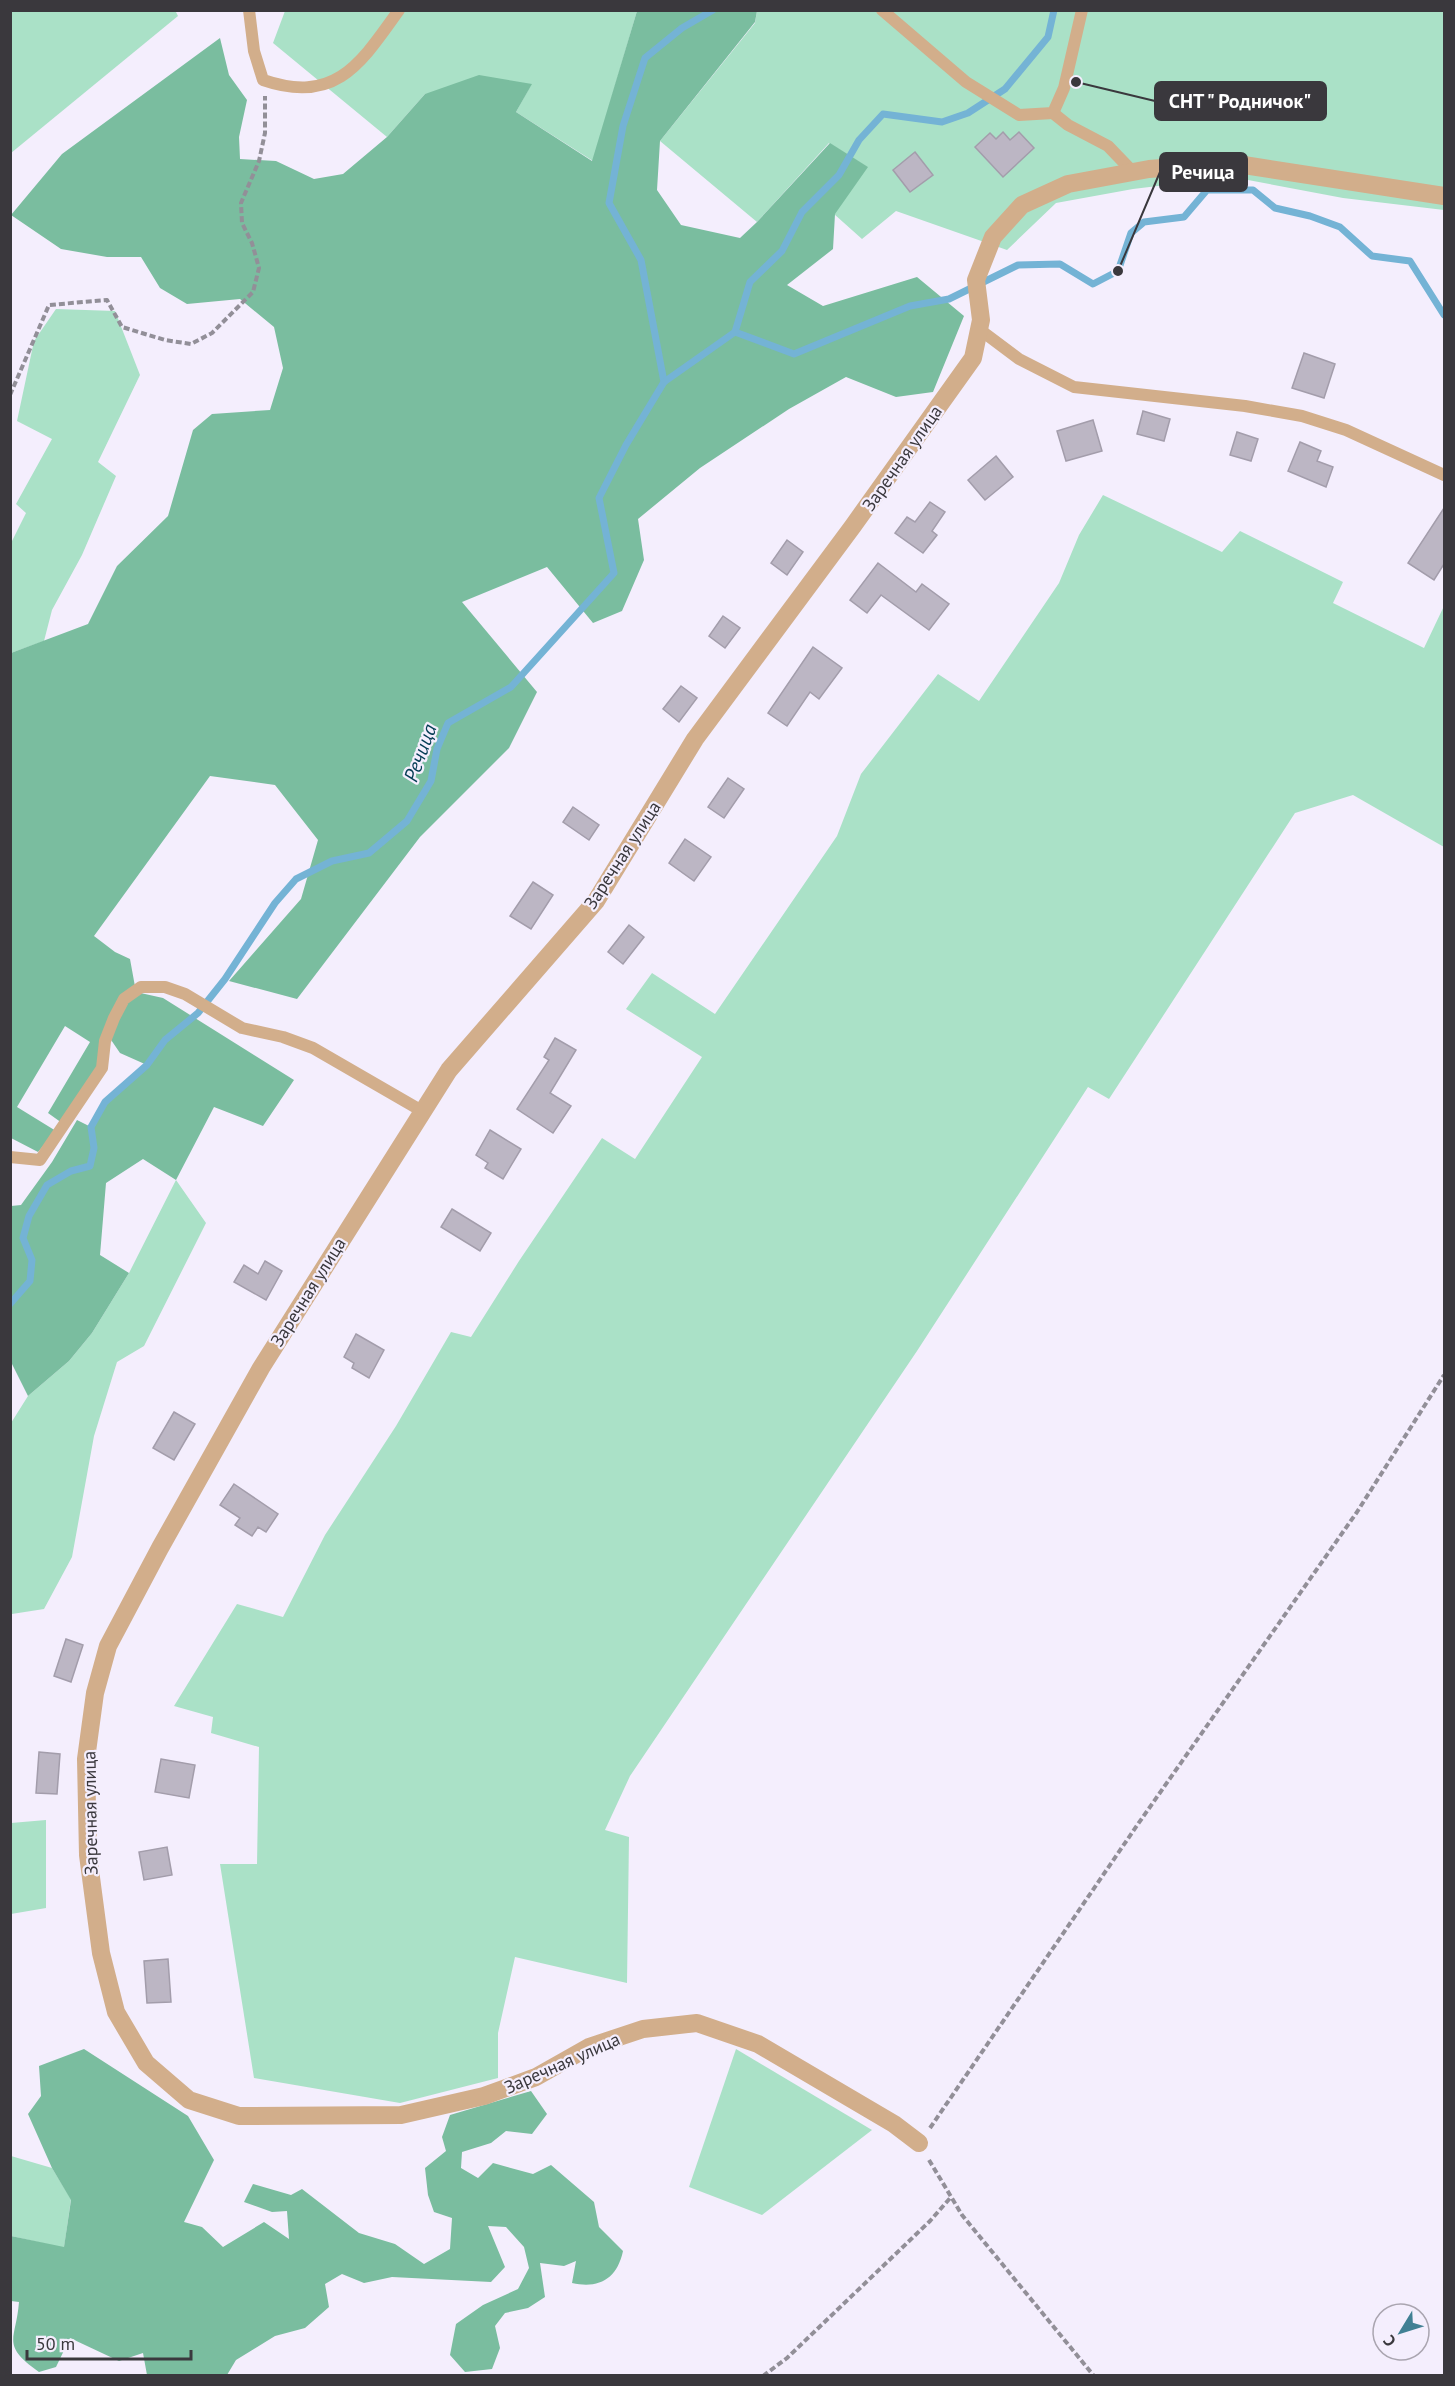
<svg xmlns="http://www.w3.org/2000/svg" width="1455" height="2386" viewBox="0 0 1455 2386" font-family="'PT Sans',sans-serif">
  <style>
    .green { fill: #aae1c7 }
    .forest { fill: #7abd9f }
    .lines { fill: none; stroke-linecap: round; stroke-linejoin: round }
    .stream { stroke: #74b3d5; stroke-width: 7 }
    .building { fill: #bcb6c4; stroke: #a39dab; stroke-width: 1.5 }
    .path { stroke: #928f98; stroke-width: 4; stroke-dasharray: 6 3; stroke-linecap: butt }
    .lane { stroke: #d2ae8b; stroke-width: 12 }
    .street { stroke: #d2ae8b; stroke-width: 18 }
    .labels { text-anchor: middle; dominant-baseline: central; stroke-width: 4.5; stroke-linejoin: round; paint-order: stroke }
    .street-label { font-size: 18px; fill: #3a383d; stroke: #f4eefd }
    .water-label { font-size: 20px; font-style: italic; fill: #043c54; stroke: #f4eefd }
    .leader { fill: none; stroke: #3a383d; stroke-width: 2 }
    .callout-dot { fill: #3a383d; stroke: #f4eefd; stroke-width: 2 }
    .callout { fill: #3a383d; stroke: #3a383d; stroke-width: 2 }
    .callout-label { font-size: 20px; text-anchor: middle; font-weight: bold; fill: #fff }
  </style>
  <rect width="100%" height="100%" fill="#f4eefd"/>
  <g class="green">
    <polygon points="11,10 175,10 178,16 11,153"/>
    <polygon points="285,11 637,11 593,161 516,112 531,85 425,94 387,137 273,43"/>
    <polygon points="757,11 1444,11 1444,210 1343,198 1232,177 1133,189 1056,203 1007,250 896,211 862,239 834,214 867,167 829,143 757,222 660,141 755,23"/>
    <polygon points="56,309 115,311 140,375 98,462 116,476 82,555 52,610 44,641 11,653 11,543 26,513 16,504 52,439 17,421 34,341"/>
    <polygon points="1103,495 1222,552 1240,531 1343,582 1333,603 1424,648 1444,606 1444,847 1353,795 1295,813 1109,1099 1088,1087 917,1351 630,1776 605,1830 629,1837 627,1983 515,1957 498,2033 498,2078 400,2103 254,2078 220,1864 257,1864 259,1747 211,1733 213,1717 174,1706 237,1604 283,1617 325,1535 396,1426 451,1332 471,1337 519,1261 602,1138 635,1159 702,1057 626,1009 652,973 715,1014 837,836 861,774 938,674 979,701 1059,583 1079,535"/>
    <polygon points="176,1180 206,1223 144,1346 117,1362 94,1436 72,1557 44,1609 12,1614 11,1618 11,1423 28,1396 69,1361 92,1333 129,1273"/>
    <polygon points="46,1820 46,1908 11,1914 11,1823"/>
    <polygon points="736,2049 872,2130 762,2215 689,2187"/>
    <polygon points="11,2156 52,2168 71,2199 64,2248 11,2236"/>
  </g>
  <g class="forest">
    <polygon points="637,11 757,11 755,22 660,141 657,190 681,225 740,238 757,222 830,143 868,167 835,214 833,249 787,285 823,306 917,277 964,316 933,392 896,397 846,377 789,409 700,468 638,519 644,560 622,611 593,623 547,567 462,602 537,692 509,748 420,837 297,999 229,981 301,899 318,840 275,785 210,776 94,936 115,952 130,959 136,992 163,998 294,1080 263,1126 214,1107 176,1180 143,1159 106,1183 100,1255 129,1273 92,1333 69,1361 28,1396 11,1362 11,1206 21,1205 52,1162 77,1120 91,1127 105,1102 147,1065 120,1053 107,1034 108,1059 62,1123 48,1113 90,1042 65,1026 17,1107 56,1131 38,1152 11,1138 11,653 88,624 117,566 168,516 193,430 212,414 270,410 283,368 274,327 240,299 187,304 160,288 141,257 107,257 61,249 11,215 62,154 220,38 229,75 247,100 239,137 240,159 276,161 314,179 343,174 387,137 425,94 479,75 532,84 516,112 592,161"/>
    <path d="M84,2049L188,2116L214,2160L184,2222L202,2227L223,2247L264,2222L289,2239L287,2211L272,2212L244,2202L253,2184L291,2195L302,2189L359,2233L395,2244L424,2264L450,2249L452,2218L434,2212L428,2195L425,2168L446,2151L442,2137L450,2115L531,2091L547,2114L532,2134L506,2131L491,2143L462,2152L461,2168L478,2178L493,2163L533,2174L551,2165L594,2202L599,2227L623,2251C617,2279 599,2289 572,2283L576,2261L564,2266L540,2263L545,2297L528,2308L505,2313L495,2326L500,2348L492,2369L465,2372L450,2355L456,2324L483,2305L518,2289L529,2268L524,2247L506,2227L488,2226L505,2267L491,2282L392,2277L364,2283L342,2274L325,2284L329,2307L305,2328L275,2336L236,2360L227,2375H147L143,2353L119,2361L70,2338L56,2367L39,2372C0,2344 16,2341 19,2302L11,2301V2236L64,2247L71,2200L52,2168L28,2114L41,2096L39,2066Z"/>
  </g>
  <g class="lines">
    <g class="stream">
      <polyline points="735,332 794,354 910,306 949,299 1018,265 1060,264 1093,284 1118,271 1131,233 1144,222 1184,217 1207,190 1253,190 1275,208 1310,216 1340,227 1372,256 1410,261 1444,315"/>
      <polyline points="664,382 641,260 609,203 623,126 645,58 682,28 713,10"/>
      <polyline points="10,1304 30,1281 32,1260 23,1238 29,1216 47,1185 71,1171 90,1166 94,1148 91,1127 105,1102 147,1065 165,1040 198,1013 225,979 275,903 296,879 332,861 369,853 407,821 431,781 437,749 448,723 511,687 614,573 599,498 626,445 664,382 735,332 750,282 782,251 802,212 839,175 859,140 883,114 942,122 968,113 1005,89 1048,37 1054,10"/>
    </g>
  </g>
  <g class="building">
    <polygon points="1003,132 1010,140 1019,132 1034,148 1003,177 975,147 990,133 996,139"/>
    <polygon points="915,152 933,175 910,192 893,170"/>
    <polygon points="1304,353 1335,364 1324,398 1292,388"/>
    <polygon points="1143,411 1170,419 1164,441 1137,434"/>
    <polygon points="1093,420 1102,451 1066,461 1057,431"/>
    <polygon points="1237,432 1258,439 1251,461 1230,455"/>
    <polygon points="1300,442 1321,451 1317,461 1333,467 1326,487 1288,471"/>
    <polygon points="996,456 1013,477 985,500 968,480"/>
    <polygon points="930,502 945,512 932,531 937,535 923,553 895,533 907,517 915,522"/>
    <polygon points="1444,508 1444,564 1434,580 1408,563"/>
    <polygon points="787,540 803,552 787,575 771,563"/>
    <polygon points="878,563 916,592 922,584 949,604 929,630 881,595 867,613 850,600"/>
    <polygon points="723,616 740,628 725,648 709,636"/>
    <polygon points="813,647 842,668 819,699 810,692 787,726 768,713"/>
    <polygon points="681,686 697,698 679,722 663,709"/>
    <polygon points="728,778 744,789 724,818 708,807"/>
    <polygon points="573,807 599,825 589,840 563,822"/>
    <polygon points="685,839 711,857 694,881 669,863"/>
    <polygon points="533,882 553,895 531,929 510,916"/>
    <polygon points="629,925 644,937 623,964 608,952"/>
    <polygon points="555,1038 576,1050 550,1093 571,1106 553,1133 517,1109 549,1060 544,1057"/>
    <polygon points="490,1130 521,1149 503,1179 485,1168 488,1163 476,1155"/>
    <polygon points="452,1209 491,1233 480,1251 441,1227"/>
    <polygon points="265,1261 282,1271 266,1300 234,1282 244,1265 258,1274"/>
    <polygon points="356,1334 384,1350 369,1378 352,1368 354,1363 344,1357"/>
    <polygon points="174,1412 195,1424 174,1460 153,1448"/>
    <polygon points="234,1484 278,1514 266,1532 258,1527 252,1536 235,1525 240,1518 220,1505"/>
    <polygon points="66,1639 83,1645 71,1682 54,1676"/>
    <polygon points="39,1752 60,1754 57,1794 36,1793"/>
    <polygon points="161,1759 195,1765 189,1798 155,1792"/>
    <polygon points="167,1847 172,1875 144,1880 139,1852"/>
    <polygon points="168,1959 171,2002 147,2003 144,1961"/>
  </g>
  <g class="lines">
    <g class="path">
      <polyline points="10,395 49,305 107,300 122,327 165,340 191,344 212,333 253,292 259,268 252,243 242,223 241,203 259,161 265,133 265,96"/>
      <polyline points="930,2128 1138,1824 1357,1512 1444,1375"/>
      <polyline points="929,2160 962,2215 1094,2376"/>
      <polyline points="763,2376 787,2358 930,2221 951,2197"/>
    </g>
    <g class="lane">
      <path d="M249,10L254,51L263,80C336,105 361,63 399,10"/>
      <polyline points="882,10 966,82 1019,115 1053,113 1064,88 1082,10"/>
      <polyline points="1053,113 1068,125 1108,146 1133,172"/>
      <polyline points="979,329 1019,359 1074,387 1245,406 1302,416 1346,430 1444,475"/>
      <polyline points="10,1157 40,1160 102,1068 105,1041 114,1018 124,999 141,987 165,987 185,994 242,1028 283,1037 313,1048 422,1111"/>
    </g>
    <polyline class="street" points="919,2143 894,2124 758,2044 697,2023 643,2029 589,2047 536,2077 484,2096 401,2115 239,2116 189,2100 146,2063 116,2012 101,1953 88,1855 86,1759 95,1693 108,1646 160,1548 261,1368 449,1070 596,901 695,739 853,526 973,358 981,320 976,280 993,237 1022,205 1068,184 1149,169 1231,163 1444,196"/>
  </g>
  <g class="labels">
    <g class="street-label">
      <text transform="translate(902 458) rotate(-55)">Заречная улица</text>
      <text transform="translate(622 855) rotate(-57)">Заречная улица</text>
      <text transform="translate(308 1292) rotate(-58)">Заречная улица</text>
      <text transform="translate(90 1813) rotate(-91)">Заречная улица</text>
      <text transform="translate(562 2063) rotate(-24)">Заречная улица</text>
    </g>
    <g class="water-label">
      <text transform="translate(420 753) rotate(-70)">Речица</text>
    </g>
  </g>
  <path class="leader" d="M1076 82L1155 101M1118 271L1160 172"/>
  <g class="callout-dot">
    <circle cx="1076" cy="82" r="6"/>
    <circle cx="1118" cy="271" r="6"/>
  </g>
  <g class="callout">
    <rect x="1155" y="82" width="171" height="38" rx="6"/>
    <rect x="1160" y="153" width="87" height="38" rx="6"/>
  </g>
  <g class="callout-label">
    <text x="1240" y="108">СНТ " Родничок"</text>
    <text x="1203" y="179">Речица</text>
  </g>
  <rect width="1455" height="2386" fill="none" stroke="#3a383d" stroke-width="24"/>
  <g transform="translate(1401 2332) rotate(232)"><circle r="28" fill="#f4eefd" stroke="#aaa5b0" stroke-width="1.5"/>
  <path d="M0-4.5L10 22L0 15L-10 22Z" fill="#418094"/>
  <text y="-9" font-size="16" font-weight="bold" text-anchor="middle" fill="#3a383d">С</text>
  </g>
  <path d="M27 2350v9h164v-9" fill="none" stroke="#3a383d" stroke-width="3"/>
  <text x="36" y="2350" font-size="18" fill="#3a383d" stroke="#f4eefd" stroke-width="4.5" paint-order="stroke">50 m</text>
</svg>
